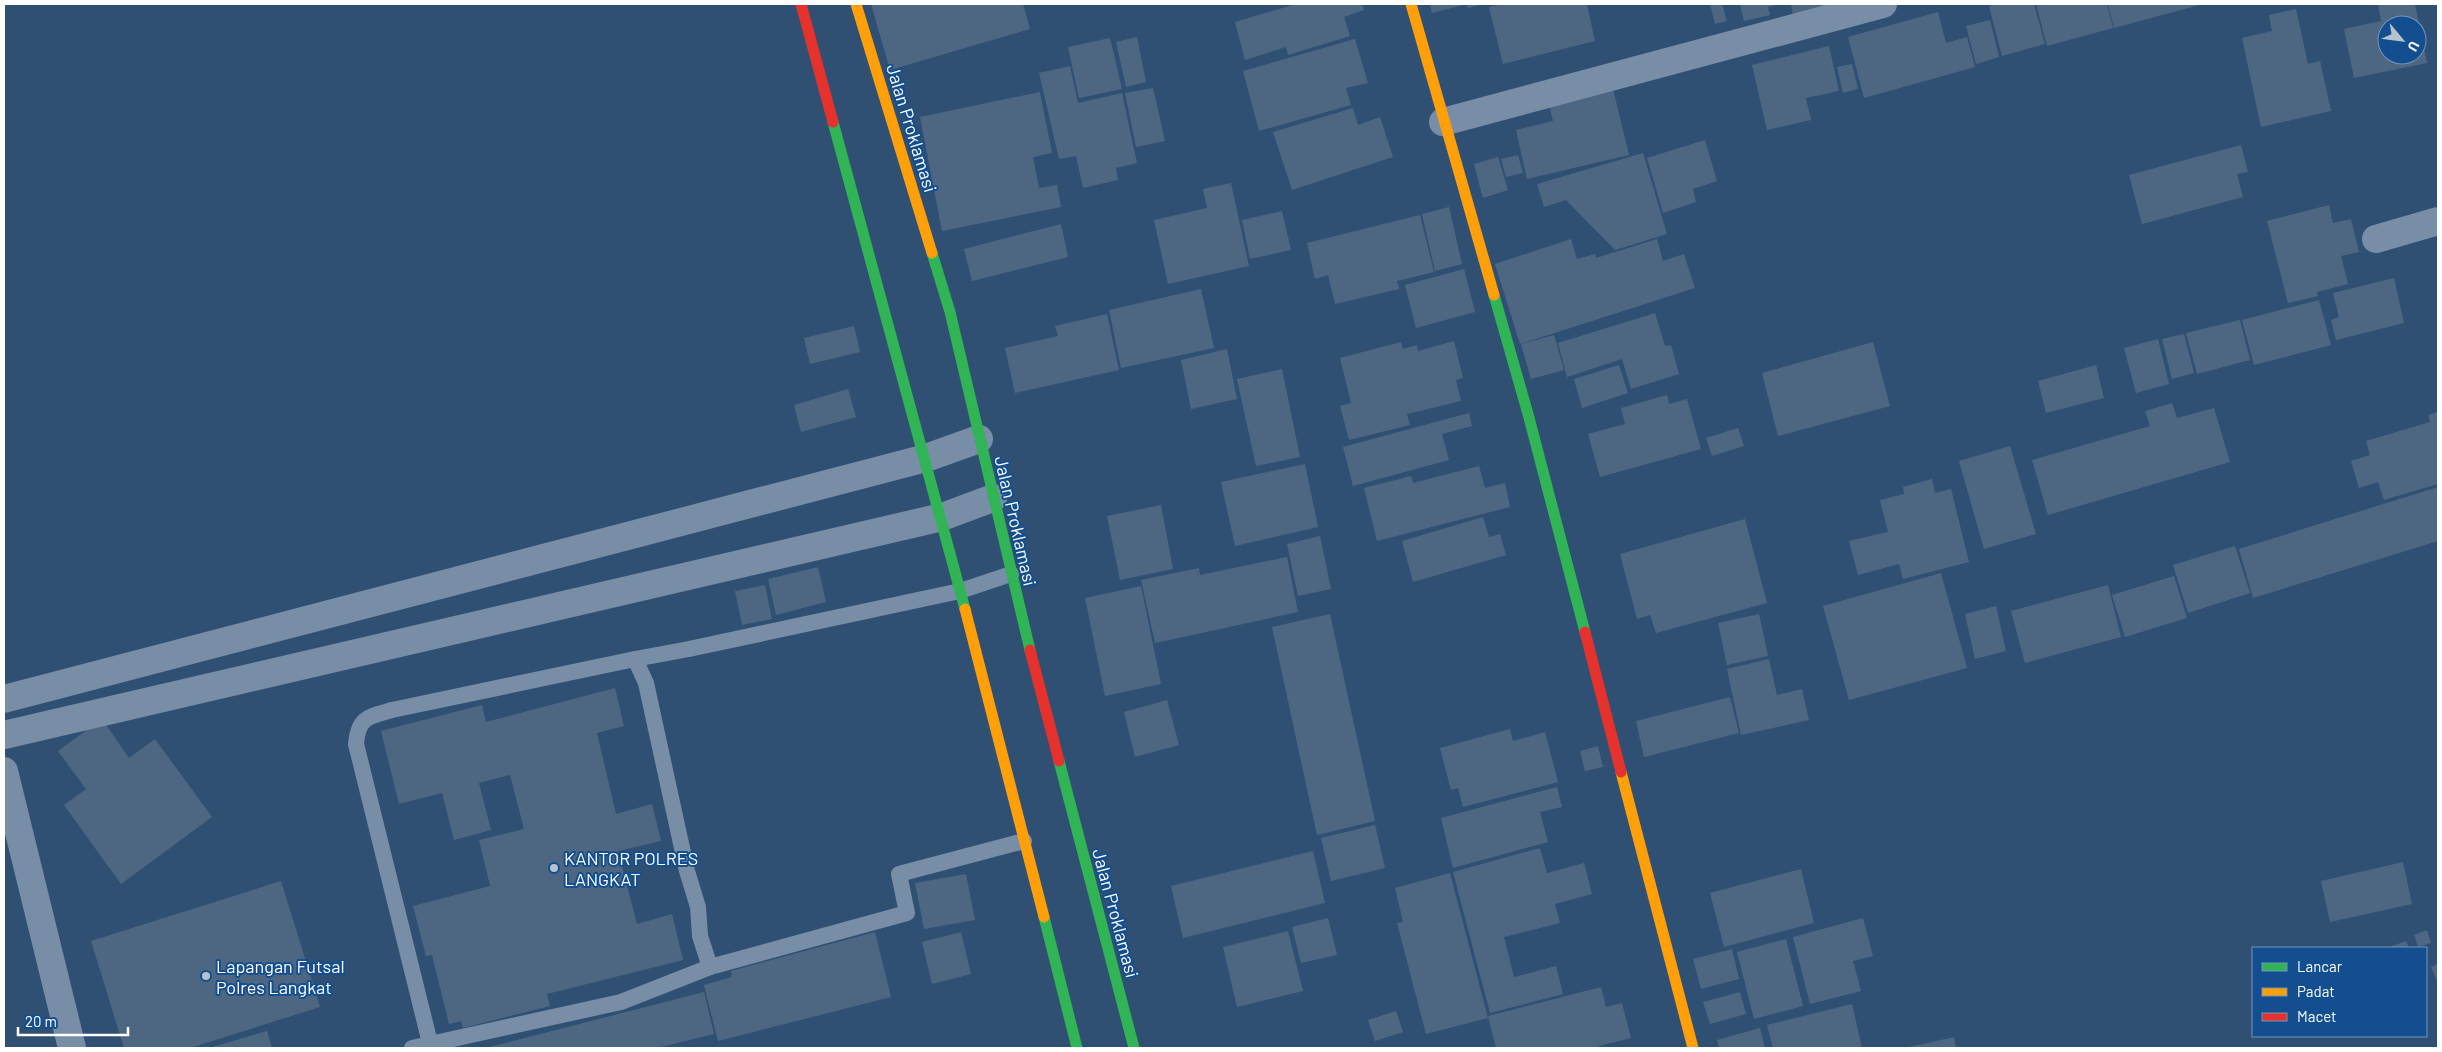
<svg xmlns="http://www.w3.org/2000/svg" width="2442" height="1052" viewBox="0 0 2442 1052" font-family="Barlow,sans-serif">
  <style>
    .building { fill: #4d6783; fill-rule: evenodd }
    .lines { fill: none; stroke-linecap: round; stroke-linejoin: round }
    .lane { stroke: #778ea6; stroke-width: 16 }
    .street { stroke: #778ea6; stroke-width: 28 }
    .fast { stroke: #30b455; stroke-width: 11 }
    .slow { stroke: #ff9f0a; stroke-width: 11 }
    .jam { stroke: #e5322d; stroke-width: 11 }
    .poi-dot { fill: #b7c2ce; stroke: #134f90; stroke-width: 2 }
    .labels { text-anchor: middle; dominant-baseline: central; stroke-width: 4; stroke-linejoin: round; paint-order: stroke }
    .street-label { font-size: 18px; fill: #fff; stroke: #134f90 }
    .poi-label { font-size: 18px; fill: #fff; stroke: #134f90; text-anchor: start }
  </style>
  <rect width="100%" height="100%" fill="#305073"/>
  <g class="building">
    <polygon points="871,4 1023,4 1030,29 890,70"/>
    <polygon points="1296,4 1362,4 1364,10 1344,17 1350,36 1288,55 1286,47 1245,60 1235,22"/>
    <polygon points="1430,4 1483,4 1468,8 1467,4 1432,13"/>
    <polygon points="1502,4 1587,4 1595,41 1503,64 1489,7"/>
    <polygon points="1710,4 1722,4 1727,21 1715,24"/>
    <polygon points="1740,4 1779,4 1768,7 1770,15 1744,21"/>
    <polygon points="1791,4 1845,4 1794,21"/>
    <polygon points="1996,4 2034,4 2045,44 2002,56 1989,6"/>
    <polygon points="2036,4 2107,4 2113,28 2047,46"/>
    <polygon points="2108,4 2203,4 2114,28"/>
    <path d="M2378,4H2415L2427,63L2354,78L2344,29L2381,21ZM2387,25H2417V55H2387Z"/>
    <polygon points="2296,9 2308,64 2320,61 2331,111 2261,127 2242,38 2272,31 2269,15"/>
    <polygon points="1938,12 1946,43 1967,37 1975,67 1864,98 1848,37"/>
    <polygon points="1990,20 1999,57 1976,64 1966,26"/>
    <polygon points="1137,37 1146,82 1126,87 1116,42"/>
    <polygon points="1110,38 1122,89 1079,98 1068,47"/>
    <polygon points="1355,39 1368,83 1346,88 1351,105 1259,131 1243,71"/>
    <polygon points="1829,46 1839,91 1806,98 1811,120 1767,130 1752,65"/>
    <polygon points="1852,64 1858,89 1843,93 1837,67"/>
    <polygon points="1070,66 1078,103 1122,93 1137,163 1116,168 1118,180 1083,188 1076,156 1059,159 1039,73"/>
    <polygon points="1153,88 1165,141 1136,147 1125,93"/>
    <polygon points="1613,89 1629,155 1527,179 1516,130 1553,121 1549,104"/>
    <polygon points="1040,92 1052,153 1033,157 1039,188 1057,185 1061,207 942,231 920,117"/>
    <polygon points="1353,108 1358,125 1380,117 1393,157 1292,190 1273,132"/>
    <polygon points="1705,140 1717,181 1693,189 1696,202 1663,213 1647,158"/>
    <polygon points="2241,145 2248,172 2237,174 2243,197 2142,224 2129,175"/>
    <polygon points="1643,153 1667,234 1615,250 1566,200 1544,207 1537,184"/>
    <polygon points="1518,155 1523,173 1506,177 1501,159"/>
    <polygon points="1498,157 1508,190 1483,198 1474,164"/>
    <polygon points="1231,183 1249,266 1168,284 1154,220 1207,208 1203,189"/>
    <polygon points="2329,205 2333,223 2351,219 2359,252 2341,256 2348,284 2317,292 2318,296 2288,303 2267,221"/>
    <polygon points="1449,207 1462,264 1435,271 1422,214"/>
    <polygon points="1282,211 1291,250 1250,259 1242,220"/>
    <polygon points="1420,215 1434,272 1397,281 1399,289 1335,304 1328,275 1315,279 1307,243"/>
    <polygon points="1061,224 1068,257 972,281 964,249"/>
    <polygon points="1571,239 1577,259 1595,254 1596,258 1657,239 1663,261 1684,254 1695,288 1520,344 1495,264"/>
    <polygon points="1464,269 1475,312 1416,328 1405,285"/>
    <polygon points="2394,278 2404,323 2336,340 2331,320 2339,317 2333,293"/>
    <polygon points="1201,289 1214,348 1121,368 1109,310"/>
    <polygon points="2319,300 2331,345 2254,365 2242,320"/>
    <polygon points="1655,313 1665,346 1671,345 1679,374 1631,389 1622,359 1567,377 1558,343"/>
    <polygon points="1107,314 1119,370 1015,393 1005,348 1058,336 1055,326"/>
    <polygon points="2240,320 2250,360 2197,374 2186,333"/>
    <polygon points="854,326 860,352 810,364 804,338"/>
    <polygon points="2184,334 2194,373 2172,379 2162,339"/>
    <polygon points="1554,335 1564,370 1531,379 1521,344"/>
    <polygon points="2158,339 2169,384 2136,393 2124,348"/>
    <polygon points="1454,341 1463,378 1456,380 1461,401 1407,414 1410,425 1349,440 1340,406 1351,403 1340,358 1401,342 1403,349 1417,345 1418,351"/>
    <polygon points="1873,342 1890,406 1778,436 1762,373"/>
    <polygon points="1227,349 1237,399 1191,409 1181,360"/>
    <polygon points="1619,365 1628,393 1582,408 1574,379"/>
    <polygon points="2096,365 2104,398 2046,413 2038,381"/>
    <polygon points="1282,369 1300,457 1256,466 1237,379"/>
    <polygon points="848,389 856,417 801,432 794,405"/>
    <polygon points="1667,395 1669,404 1687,399 1701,449 1600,477 1588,434 1625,424 1621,408"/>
    <polygon points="2172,403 2177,418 2214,408 2230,462 2048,515 2032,460 2150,426 2145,411"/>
    <polygon points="2438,412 2438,484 2384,500 2378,482 2359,488 2351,461 2370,455 2366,441 2430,422 2428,415"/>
    <polygon points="1469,413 1472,426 1442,434 1449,460 1353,486 1343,447"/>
    <polygon points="1738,428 1744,446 1712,456 1706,438"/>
    <polygon points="2010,446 2036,534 1984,549 1959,461"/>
    <polygon points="1305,464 1318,527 1235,546 1221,482"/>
    <polygon points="1479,466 1485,488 1505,483 1510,507 1377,541 1364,488 1411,476 1413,483"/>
    <polygon points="1932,479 1935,493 1951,489 1969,562 1903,579 1899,564 1858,575 1849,541 1888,532 1880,500 1904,494 1903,487"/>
    <polygon points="2438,487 2438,541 2253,598 2239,549"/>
    <polygon points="1161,505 1173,569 1120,580 1107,516"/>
    <polygon points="1483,517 1489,537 1500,534 1506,555 1413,582 1402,541"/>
    <polygon points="1745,519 1767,603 1656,633 1650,615 1637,619 1620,554"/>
    <polygon points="1320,536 1331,589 1298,596 1287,544"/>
    <polygon points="2235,546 2250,593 2188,613 2173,565"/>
    <polygon points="1287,557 1298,612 1155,643 1141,580 1199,568 1200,575"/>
    <polygon points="818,567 826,602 776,615 768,579"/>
    <polygon points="1941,573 1967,668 1849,700 1823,606"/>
    <polygon points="2174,576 2187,618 2125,637 2112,595"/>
    <polygon points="765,585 772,619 742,625 735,591"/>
    <polygon points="2108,585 2121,637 2025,663 2011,611"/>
    <polygon points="1141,586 1161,684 1105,696 1085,598"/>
    <polygon points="1996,606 2006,651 1975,659 1965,614"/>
    <polygon points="1330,614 1375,821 1317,835 1272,627"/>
    <polygon points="1759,614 1768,656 1727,665 1718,623"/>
    <polygon points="1769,659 1777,695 1802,689 1809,720 1741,735 1727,669"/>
    <polygon points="615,688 624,726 597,733 616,814 652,804 661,841 618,851 637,924 672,914 683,960 547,994 550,1006 463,1028 461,1021 449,1024 432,955 426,956 413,906 490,886 479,840 524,829 510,775 479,783 491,830 454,840 442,793 399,804 381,731 482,705 486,722"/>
    <polygon points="1730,697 1739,733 1644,757 1636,721"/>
    <polygon points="1167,700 1179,745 1135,757 1124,712"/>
    <polygon points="102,719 129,758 155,739 212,817 121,884 64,805 86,789 58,751"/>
    <polygon points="1510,729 1513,741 1545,732 1558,782 1463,807 1458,788 1451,790 1440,748"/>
    <polygon points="1598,746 1603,767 1585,771 1580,751"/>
    <polygon points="1557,787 1562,807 1540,812 1548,842 1453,868 1441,818"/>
    <polygon points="1375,825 1385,868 1331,881 1321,838"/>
    <polygon points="1540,848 1547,873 1584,863 1592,894 1555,904 1560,923 1504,937 1514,977 1556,966 1563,994 1490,1013 1453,872"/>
    <polygon points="1313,851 1325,903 1183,938 1171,886"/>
    <polygon points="2403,862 2412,904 2330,922 2321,881"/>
    <polygon points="1801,869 1814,923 1724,947 1710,893"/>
    <polygon points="1450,873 1488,1018 1426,1034 1397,923 1403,922 1395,888"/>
    <polygon points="966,874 975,920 924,929 915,883"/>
    <polygon points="281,881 320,1007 190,1048 124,1048 91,941"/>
    <polygon points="1328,918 1337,955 1301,963 1292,927"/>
    <polygon points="1863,918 1873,956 1853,961 1861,991 1810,1004 1793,937"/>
    <polygon points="2427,930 2431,943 2418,947 2414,935"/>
    <polygon points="1288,931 1303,991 1237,1007 1223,947"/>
    <polygon points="875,932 891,997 718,1041 704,985 732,977 731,971"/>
    <polygon points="961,932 971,974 932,984 922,942"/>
    <polygon points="1786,939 1803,1006 1754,1019 1737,952"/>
    <polygon points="2406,941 2409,948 2387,948"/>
    <polygon points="1732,949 1739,979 1701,989 1693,959"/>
    <polygon points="2438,964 2438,978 2436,979 2431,967"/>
    <polygon points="1601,987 1606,1007 1622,1003 1631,1038 1599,1046 1599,1048 1496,1048 1488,1016"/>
    <polygon points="704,992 714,1034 657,1048 486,1048"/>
    <polygon points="1740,992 1746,1014 1710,1024 1703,1002"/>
    <polygon points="1852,1004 1862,1048 1773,1048 1767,1025"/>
    <polygon points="1396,1011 1403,1032 1375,1041 1368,1020"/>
    <polygon points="1760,1028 1765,1048 1719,1048 1717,1040"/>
    <polygon points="267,1031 272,1048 209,1048"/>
    <polygon points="1954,1037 1956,1048 1909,1048 1909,1047"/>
  </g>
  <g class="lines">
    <g class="lane">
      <polyline points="710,967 907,913 899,874 1024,841"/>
      <path d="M430,1043L356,744C358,717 368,717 392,710L635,659"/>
      <polyline points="412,1048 621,1002 710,967 700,936 698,907 687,871 646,683 635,659 689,649 960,591 1011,574"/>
    </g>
    <g class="street">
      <polyline points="1443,122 1883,4"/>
      <polyline points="2376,239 2438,221"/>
      <polyline points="4,699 926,458 979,439"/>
      <polyline points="4,735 942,517 993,498"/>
      <polyline points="4,771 72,1048"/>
    </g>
    <g class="fast">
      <polyline points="833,122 965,609"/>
      <polyline points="932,253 950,312 1030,650"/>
      <polyline points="1494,295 1528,414 1585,632"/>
      <polyline points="1059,761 1134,1048"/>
      <polyline points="1044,917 1077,1048"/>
    </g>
    <g class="slow">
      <polyline points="856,4 932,253"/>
      <polyline points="1411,4 1494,295"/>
      <polyline points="965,609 1044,917"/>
      <polyline points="1621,772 1693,1048"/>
    </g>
    <g class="jam">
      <polyline points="801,4 833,122"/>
      <polyline points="1585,632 1621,772"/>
      <polyline points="1030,650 1059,761"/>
    </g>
  </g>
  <g class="poi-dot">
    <circle cx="554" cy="868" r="5"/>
    <circle cx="206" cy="976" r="5"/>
  </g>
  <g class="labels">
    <g class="street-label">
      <text transform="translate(912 128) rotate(73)">Jalan Proklamasi</text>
      <text transform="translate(1016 521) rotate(77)">Jalan Proklamasi</text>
      <text transform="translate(1116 913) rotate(75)">Jalan Proklamasi</text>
    </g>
    <g class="poi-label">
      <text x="564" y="858">KANTOR POLRES<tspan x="564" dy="21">LANGKAT</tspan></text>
      <text x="216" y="966">Lapangan Futsal<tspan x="216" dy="21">Polres Langkat</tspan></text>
    </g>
  </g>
  <rect width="2442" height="1052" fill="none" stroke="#ffffff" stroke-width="10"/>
  <rect x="2252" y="947" width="175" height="90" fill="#134f90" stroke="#7195bc"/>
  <rect x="2262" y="963" width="25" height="8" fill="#30b455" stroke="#7195bc"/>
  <text x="2297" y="972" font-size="15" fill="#ffffff">Lancar</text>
  <rect x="2262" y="988" width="25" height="8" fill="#ff9f0a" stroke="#7195bc"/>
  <text x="2297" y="997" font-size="15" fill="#ffffff">Padat</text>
  <rect x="2262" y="1013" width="25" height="8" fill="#e5322d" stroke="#7195bc"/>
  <text x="2297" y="1022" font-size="15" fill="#ffffff">Macet</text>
  <g transform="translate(2402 40) rotate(119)"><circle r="24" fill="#134f90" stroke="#7195bc"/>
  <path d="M0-4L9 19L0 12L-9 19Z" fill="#b7c2ce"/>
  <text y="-8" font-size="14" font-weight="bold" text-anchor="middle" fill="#ffffff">U</text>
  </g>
  <path d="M18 1027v8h110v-8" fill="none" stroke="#ffffff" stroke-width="2.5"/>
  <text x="25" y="1027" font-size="15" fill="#ffffff" stroke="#134f90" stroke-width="4" paint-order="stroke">20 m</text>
</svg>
